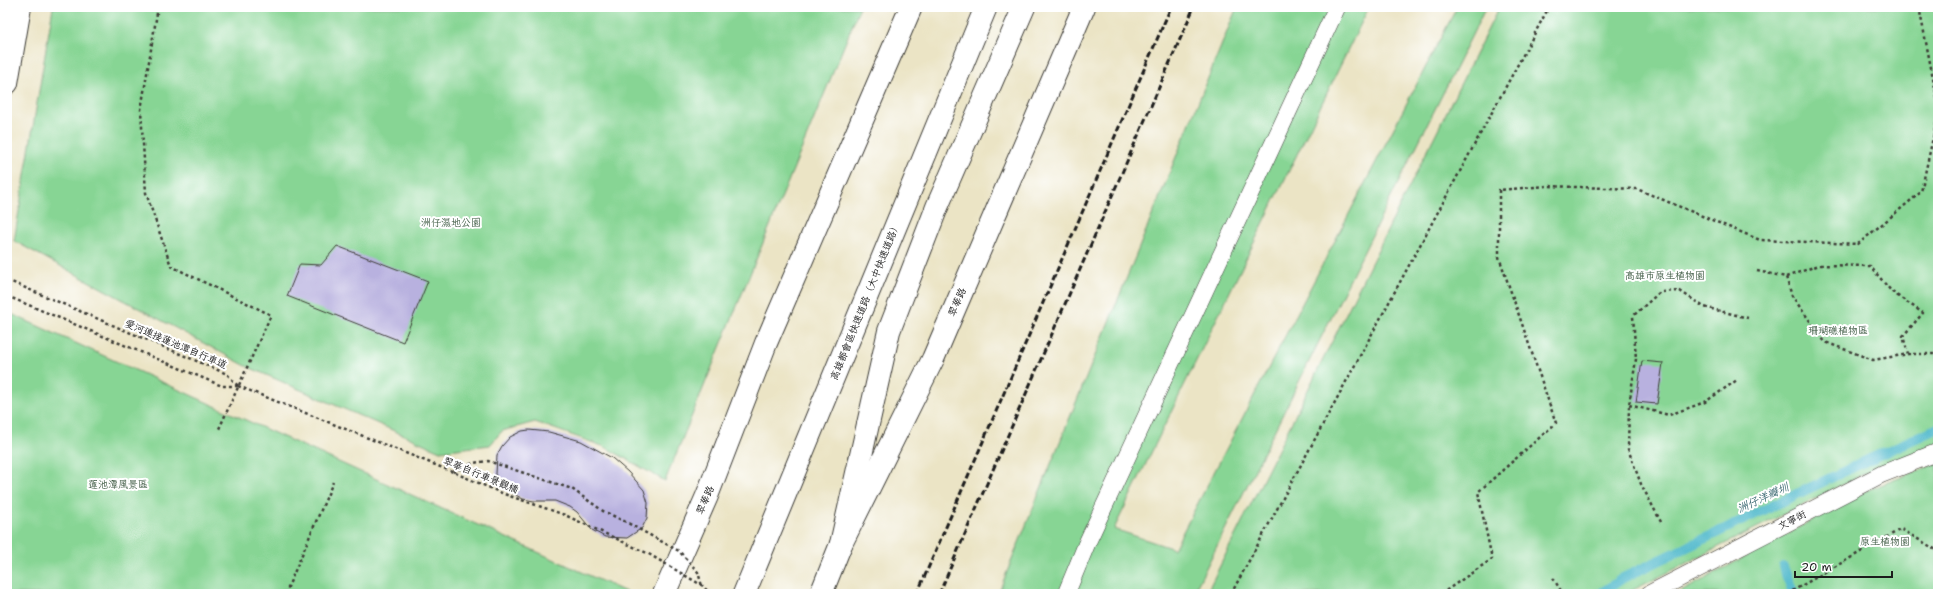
<svg xmlns="http://www.w3.org/2000/svg" width="1945" height="601" viewBox="0 0 1945 601" font-family="'Shantell Sans','LXGW WenKai TC',sans-serif">
  <style>
    .green { fill: #87d594; stroke: #527858 }
    .lines { fill: none; stroke-linecap: round; stroke-linejoin: round }
    .stream { stroke: #4eb8cb; stroke-width: 10 }
    .building { fill: #b8b1df }
    .lane-casing { stroke: #3b3a35; stroke-width: 18 }
    .street-casing { stroke: #3b3a35; stroke-width: 24 }
    .primary-casing { stroke: #3b3a35; stroke-width: 24 }
    .highway-casing { stroke: #3b3a35; stroke-width: 24 }
    .path { stroke: #3b3a35; stroke-width: 2.5; stroke-dasharray: 3 3; stroke-linecap: butt }
    .lane { stroke: #fff; stroke-width: 17 }
    .street { stroke: #fff; stroke-width: 22 }
    .primary { stroke: #fff; stroke-width: 22 }
    .highway { stroke: #fff; stroke-width: 22 }
    .rail { stroke: #1c1c1c; stroke-width: 3; stroke-dasharray: 6 3; stroke-linecap: butt }
    .path-bridge { stroke: #3b3a35; stroke-width: 2.5; stroke-dasharray: 3 3; stroke-linecap: butt }
    .labels { text-anchor: middle; dominant-baseline: central; stroke-width: 4; stroke-linejoin: round; paint-order: stroke }
    .park-label { font-size: 10px; fill: #415d46; stroke: #fff }
    .street-label { font-size: 10px; fill: #1c1c1c; stroke: #fff }
    .water-label { font-size: 11px; font-style: italic; fill: #32626b; stroke: #fff }
  </style>
  <rect width="100%" height="100%" fill="#fff"/>
  <filter id="ink" filterUnits="userSpaceOnUse"><feTurbulence type="fractalNoise" baseFrequency=".025" numOctaves="2"/><feDisplacementMap in="SourceGraphic" scale="8" xChannelSelector="R" yChannelSelector="G"/><feConvolveMatrix kernelMatrix="1 2 1 2 8 2 1 2 1" color-interpolation-filters="sRGB"/></filter>
  <filter id="wash" filterUnits="userSpaceOnUse"><feTurbulence type="fractalNoise" baseFrequency=".012" numOctaves="4" result="noise"/><feDisplacementMap in="SourceGraphic" scale="16" xChannelSelector="R" yChannelSelector="G"/><feGaussianBlur stdDeviation="0.9" result="paint"/><feColorMatrix in="noise" values="0 0 0 0 0 0 0 0 0 0 0 0 0 0 0 0 0 1.4 0 .05"/><feComposite in="paint" operator="in"/></filter>
  <g filter="url(#wash)">
    <rect width="100%" height="100%" fill="#ebe4c5"/>
    <g class="green">
      <polygon points="53,7 860,7 665,481 605,447 535,422 502,431 490,445 440,451 246,366 14,241"/>
      <polygon points="1237,7 1369,7 1114,529 1174,549 1457,7 1486,7 1193,594 998,594"/>
      <polygon points="1499,7 1938,7 1938,443 1862,475 1625,594 1206,594"/>
      <polygon points="7,312 626,592 625,594 7,594"/>
      <polygon points="1938,463 1938,594 1677,594 1865,491"/>
    </g>
    <g class="lines">
      <g class="stream">
        <polyline points="1783,567 1794,594"/>
        <polyline points="1600,594 1623,578 1870,459 1938,428"/>
      </g>
    </g>
    <g id="blocks">
      <g class="building">
        <polygon points="337,246 428,281 403,342 287,296 300,264 321,265"/>
        <polygon points="1642,361 1663,363 1657,404 1636,402"/>
        <polygon points="529,430 549,432 581,441 612,458 628,472 644,490 648,503 647,518 642,528 627,538 605,537 592,530 577,512 570,507 555,501 534,501 523,499 503,488 497,480 496,474 497,455 502,446 510,437 522,431"/>
      </g>
    </g>
  </g>
  <g filter="url(#ink)">
    <use href="#blocks" fill-opacity="0" stroke="#3b3a35" stroke-width="1"/>
    <g class="lines">
      <defs>
        <g id="lane">
          <polyline points="1066,594 1087,543 1337,7"/>
          <polyline points="1649,594 1882,474 1938,452"/>
        </g>
        <polyline id="street" points="7,83 20,7"/>
        <g id="primary">
          <polyline points="664,594 707,496 766,343 911,7"/>
          <polyline points="821,594 841,544 933,359 1084,7"/>
        </g>
        <g id="highway">
          <polyline points="841,544 889,331 937,207 1024,7"/>
          <polyline points="744,594 986,7"/>
        </g>
      </defs>
      <use href="#lane" class="lane-casing"/>
      <use href="#street" class="street-casing"/>
      <use href="#primary" class="primary-casing"/>
      <use href="#highway" class="highway-casing"/>
      <g class="path">
        <polyline points="158,7 141,110 146,193 171,266 271,315 218,431"/>
        <polyline points="1919,7 1938,103"/>
        <polyline points="1757,271 1786,277 1792,296 1825,342 1873,360 1908,354 1938,354"/>
        <polyline points="1786,277 1819,265 1870,266 1892,292 1923,313 1903,336 1908,354"/>
        <polyline points="7,280 227,374 238,386"/>
        <polyline points="7,296 222,386 238,386"/>
        <polyline points="1629,405 1669,415 1705,402 1737,380"/>
        <polyline points="1661,522 1641,484 1628,449 1629,405 1636,359 1633,316 1660,292 1680,291 1704,307 1748,318"/>
        <polyline points="1553,578 1563,594"/>
        <polyline points="285,594 333,482"/>
        <polyline points="1231,594 1549,7"/>
        <polyline points="1441,594 1492,559 1478,492 1556,423 1499,257 1499,190 1547,186 1637,189 1760,240 1858,244 1921,192 1938,115"/>
        <polyline points="1787,594 1901,529 1938,551"/>
      </g>
      <use href="#lane" class="lane"/>
      <use href="#street" class="street"/>
      <use href="#primary" class="primary"/>
      <use href="#highway" class="highway"/>
      <g class="rail">
        <polyline points="917,594 1171,7"/>
        <polyline points="939,594 1194,7"/>
      </g>
      <g class="path-bridge">
        <polyline points="238,386 453,472 504,494 565,515 647,553 703,586 710,594"/>
        <polyline points="453,472 473,463 488,461 572,489 603,511 624,521 679,551 698,572 702,586"/>
      </g>
    </g>
  </g>
  <g class="labels">
    <g class="park-label">
      <text x="451" y="222">洲仔濕地公園</text>
      <text x="1665" y="275">高雄市原生植物園</text>
      <text x="1838" y="330">珊瑚礁植物區</text>
      <text x="118" y="484">蓮池潭風景區</text>
      <text x="1885" y="541">原生植物園</text>
    </g>
    <g class="street-label">
      <text transform="translate(865 301) rotate(-68)">高雄都會區快速道路（大中快速道路）</text>
      <text transform="translate(957 302) rotate(-67)">翠華路</text>
      <text transform="translate(176 344) rotate(23)">愛河連接蓮池潭自行車道</text>
      <text transform="translate(481 475) rotate(22)">翠華自行車景觀橋</text>
      <text transform="translate(705 500) rotate(-67)">翠華路</text>
      <text transform="translate(1792 520) rotate(-27)">文寧街</text>
    </g>
    <g class="water-label">
      <text transform="translate(1763 498) rotate(-25)">洲仔洋瓣圳</text>
    </g>
  </g>
  <rect width="1945" height="601" fill="none" stroke="#fff" stroke-width="24"/>
  <path d="M1795 571v6h97v-6" fill="none" stroke="#1c1c1c" stroke-width="2"/>
  <text x="1801" y="571" font-size="12" fill="#1c1c1c" stroke="#ffffff" stroke-width="3" paint-order="stroke">20 m</text>
</svg>
